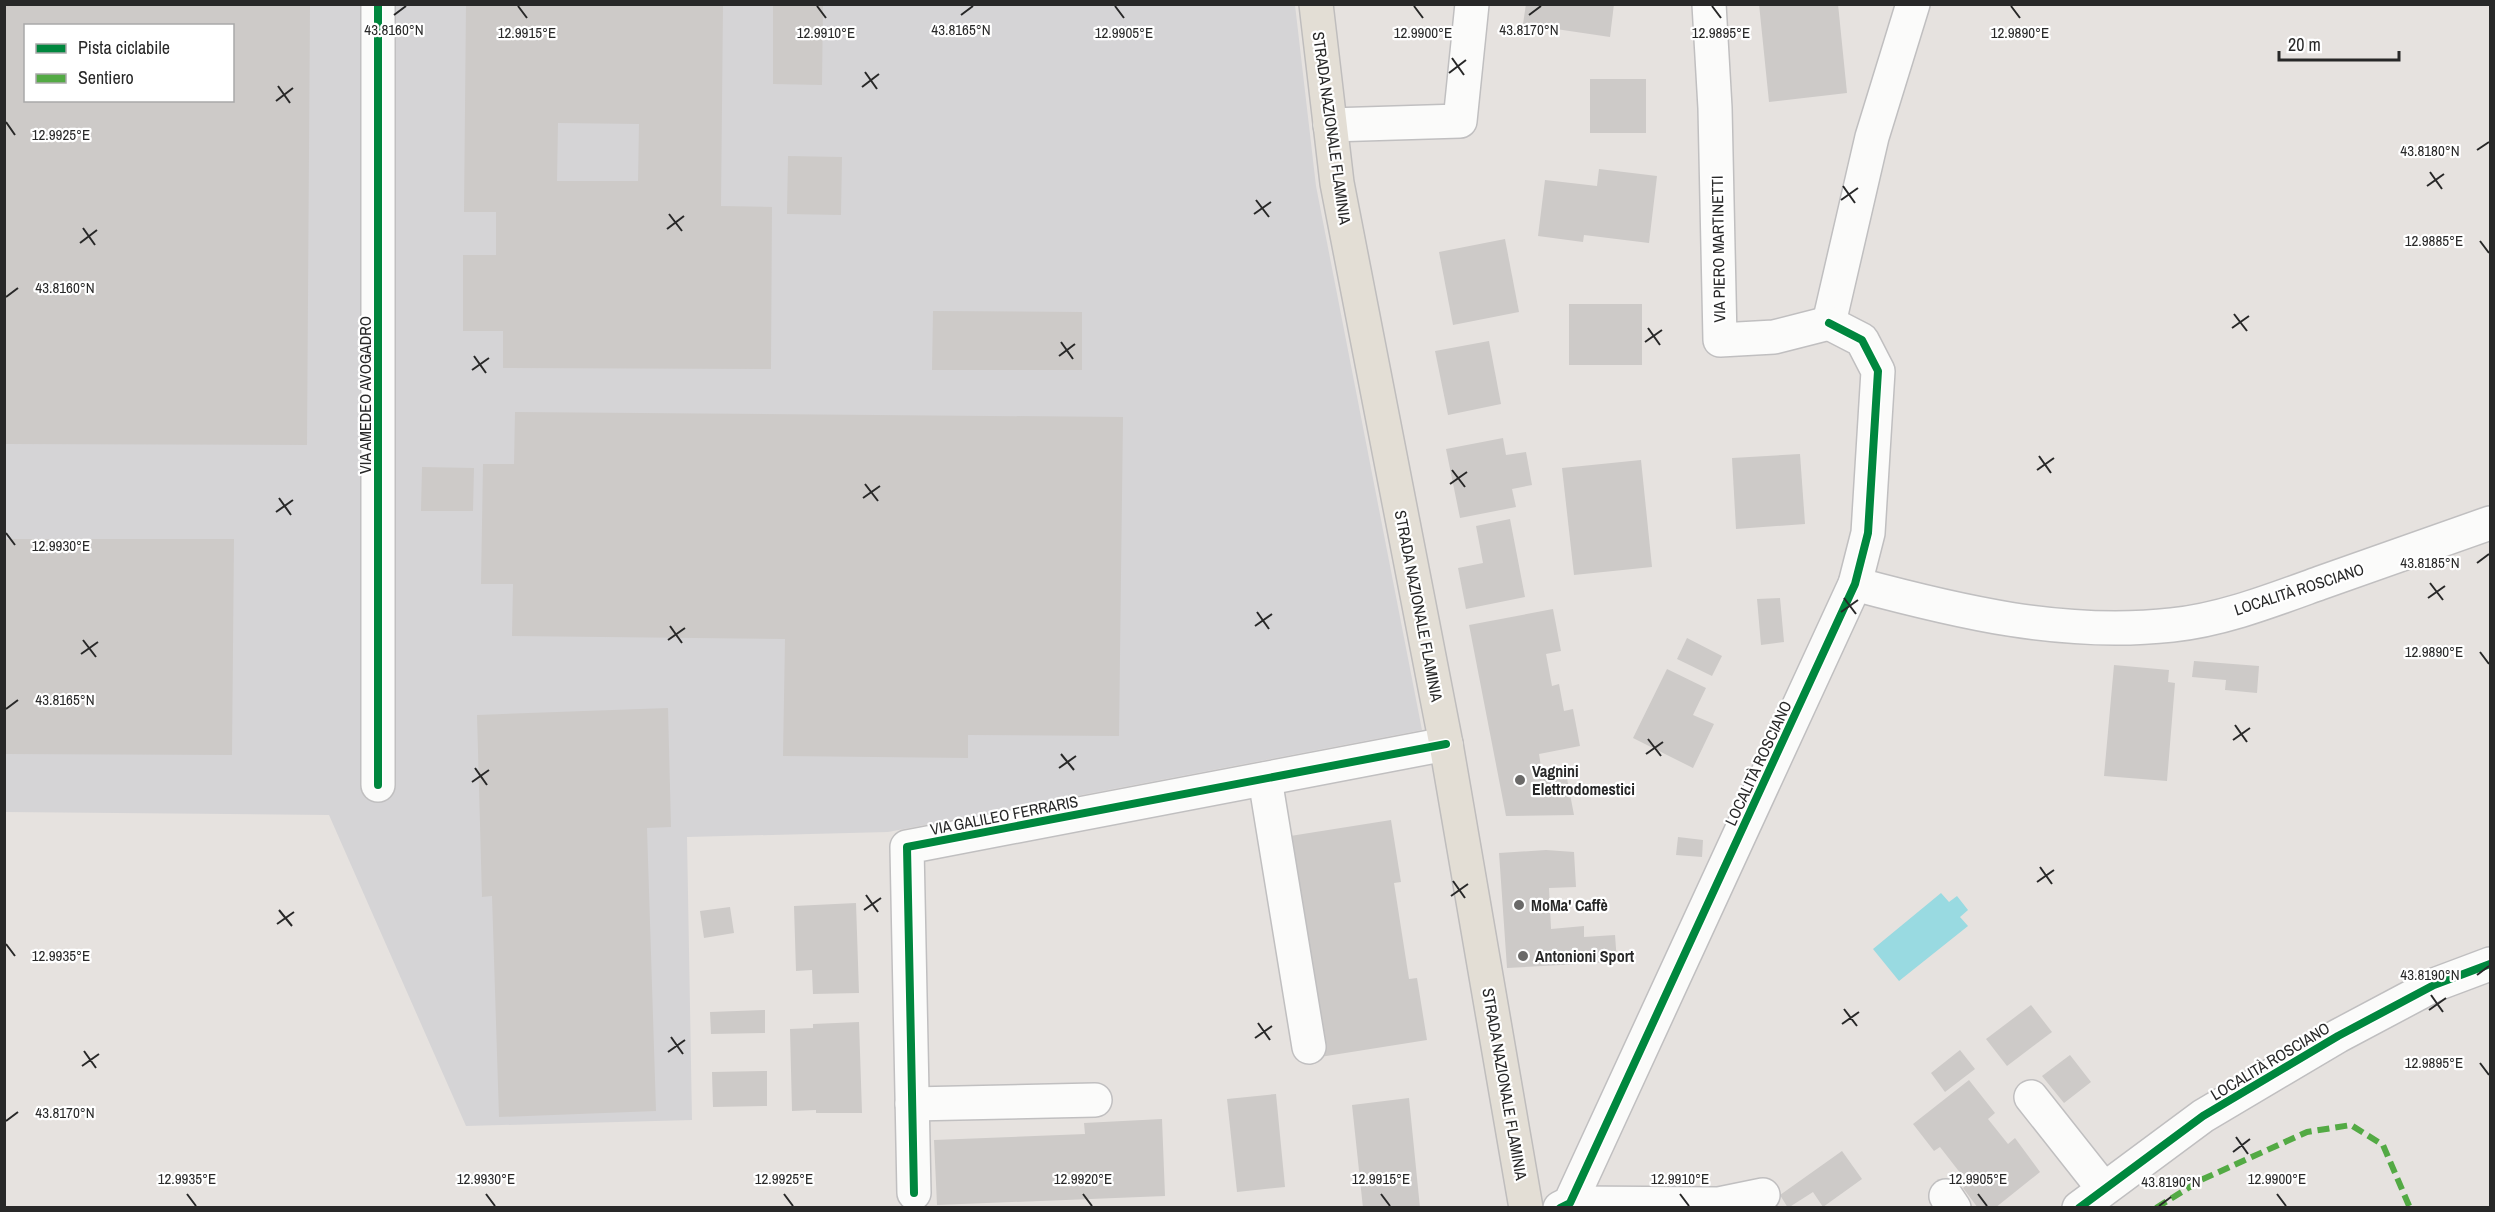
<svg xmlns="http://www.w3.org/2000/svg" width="2495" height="1212" viewBox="0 0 2495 1212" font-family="'Archivo Narrow',sans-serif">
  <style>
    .industrial { fill: #d5d4d6; fill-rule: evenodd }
    .water { fill: #99dae1 }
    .building { fill: #cdcac8; fill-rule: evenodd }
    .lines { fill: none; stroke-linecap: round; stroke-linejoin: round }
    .minor-casing { stroke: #c0bfc0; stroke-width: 36 }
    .major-casing { stroke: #bfbdbd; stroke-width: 36 }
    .minor { stroke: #fbfbfa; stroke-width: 33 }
    .major { stroke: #e3ded5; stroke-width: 33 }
    .quiet { stroke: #53aa44; stroke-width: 6; stroke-dasharray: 12 6; stroke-linecap: butt }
    .cycleway-casing { stroke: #fff; stroke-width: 11 }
    .cycleway { stroke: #00873e; stroke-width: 8 }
    .ticks { fill: none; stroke: #282828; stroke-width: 2 }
    .poi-dot { fill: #6a6968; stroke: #fff; stroke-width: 2 }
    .labels { text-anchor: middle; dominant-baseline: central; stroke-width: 4.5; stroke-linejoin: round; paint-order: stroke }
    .street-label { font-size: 16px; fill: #282828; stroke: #fff }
    .poi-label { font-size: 16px; font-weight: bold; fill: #282828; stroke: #fff; text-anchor: start }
    .ticks-label { font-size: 15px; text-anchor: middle; fill: #282828; stroke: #fff; stroke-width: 4.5; stroke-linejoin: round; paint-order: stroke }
  </style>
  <rect width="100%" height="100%" fill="#e6e2df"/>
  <path class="industrial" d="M5,5H1295L1316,186L1422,730L888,832L687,837L692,1120L466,1126L329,815L5,812ZM26,26H232V100H26Z"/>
  <polygon class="water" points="1941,893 1949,902 1957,896 1968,910 1960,917 1968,926 1899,981 1873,949"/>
  <g class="building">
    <path d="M4,4H310L307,445L4,444ZM26,26H232V100H26Z"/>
    <path d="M466,4H723L721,206L772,207L771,369L503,368V331H463V255H496V212H464ZM558,123L639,124L638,181H557Z"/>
    <polygon points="773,4 823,4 822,85 773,84"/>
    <polygon points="1526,4 1614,4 1610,37 1523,24"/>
    <polygon points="1759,4 1838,4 1847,93 1769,102"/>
    <rect x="1590" y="79" width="56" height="54"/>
    <polygon points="788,156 842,157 841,215 787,214"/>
    <polygon points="1599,169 1657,176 1649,243 1584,235 1583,242 1538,236 1545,180 1597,186"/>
    <polygon points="1505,239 1519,312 1453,325 1439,252"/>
    <rect x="1569" y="304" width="73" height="61"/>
    <polygon points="933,311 1082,312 1082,370 932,370"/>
    <polygon points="1489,341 1501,404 1448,415 1435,351"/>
    <polygon points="515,412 1123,417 1119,736 968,735 968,758 783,756 785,639 512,636 513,584 481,584 483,464 514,464"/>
    <polygon points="1503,438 1506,455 1526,452 1532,485 1512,489 1516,507 1460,518 1446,449"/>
    <polygon points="1800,454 1805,524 1736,529 1732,458"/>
    <polygon points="1641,460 1652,567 1574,575 1562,468"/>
    <polygon points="422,467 474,468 473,511 421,511"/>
    <polygon points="1510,519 1525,597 1466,609 1458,568 1483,563 1476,526"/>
    <polygon points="4,539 234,539 232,755 4,754"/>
    <polygon points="1780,598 1784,642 1761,645 1757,599"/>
    <polygon points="1553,609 1561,651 1546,654 1552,686 1559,684 1564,711 1573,709 1580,746 1539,754 1542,773 1565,768 1574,815 1506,816 1469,625"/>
    <polygon points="1687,638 1722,656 1712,676 1677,659"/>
    <polygon points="2194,661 2259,666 2257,693 2225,690 2226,680 2192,677"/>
    <polygon points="2114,665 2169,670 2168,682 2175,683 2167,781 2104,776"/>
    <polygon points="1667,669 1706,688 1693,715 1714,724 1693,768 1633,738"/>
    <polygon points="668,708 671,827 647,828 656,1111 499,1117 492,896 482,897 477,715"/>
    <polygon points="1391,820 1401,882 1394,883 1409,979 1417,978 1427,1040 1320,1057 1316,994 1301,898 1294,899 1284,837"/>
    <polygon points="1678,837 1703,840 1702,857 1676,855"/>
    <polygon points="1546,850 1574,852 1576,887 1549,888 1551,929 1584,926 1584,937 1615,935 1617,962 1507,968 1499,853"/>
    <polygon points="856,903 859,993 813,994 812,970 796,971 794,906"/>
    <polygon points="730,907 734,933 704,938 700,911"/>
    <polygon points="2031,1005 2052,1032 2007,1066 1986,1039"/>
    <polygon points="765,1010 765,1033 711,1034 710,1012"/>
    <polygon points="859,1022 862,1113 816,1113 816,1110 792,1111 790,1029 813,1028 813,1024"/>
    <polygon points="1960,1050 1975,1069 1945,1092 1931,1073"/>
    <polygon points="2070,1055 2091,1082 2064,1103 2042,1076"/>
    <polygon points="767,1071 767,1106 713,1107 712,1072"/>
    <polygon points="1969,1080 1995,1113 1988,1119 2008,1144 2015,1138 2040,1172 1995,1208 1978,1208 1963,1188 1968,1183 1940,1147 1934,1151 1913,1124"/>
    <polygon points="1276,1094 1285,1187 1237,1192 1227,1099"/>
    <polygon points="1409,1098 1420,1208 1363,1208 1352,1105"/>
    <polygon points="1162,1119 1165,1196 937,1205 934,1140 1085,1134 1084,1123"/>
    <polygon points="1842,1151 1862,1179 1823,1207 1813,1192 1788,1208 1780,1195"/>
  </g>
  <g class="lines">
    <defs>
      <g id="minor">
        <polyline points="1709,4 1715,108 1720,340 1774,337 1829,323"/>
        <polyline points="1330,125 1460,121 1472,4"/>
        <polyline points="1829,323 1872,137 1913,4"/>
        <path d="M1855,584C1959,612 2063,637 2172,625C2222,620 2273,600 2320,583C2377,563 2434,543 2490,523"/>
        <polyline points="1265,779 1309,1047"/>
        <polyline points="378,785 378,4"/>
        <polyline points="2031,1097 2103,1188"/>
        <polyline points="912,1104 1095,1100"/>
        <polyline points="914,1193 907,847 1446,744"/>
        <polyline points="1946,1196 1954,1208"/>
        <polyline points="1570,1203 1719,1204 1763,1195"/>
        <polyline points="1560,1208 1570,1203 1855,584 1868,533 1878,371 1862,340 1829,323"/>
        <polyline points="2079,1208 2203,1116 2338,1036 2434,985 2490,964"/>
      </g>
      <polyline id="major" points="1316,4 1337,183 1446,744 1526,1208"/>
    </defs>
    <use href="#minor" class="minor-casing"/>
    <use href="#major" class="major-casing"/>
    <use href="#minor" class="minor"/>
    <use href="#major" class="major"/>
    <polyline class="quiet" points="2156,1208 2201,1180 2307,1132 2351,1125 2383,1145 2410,1208"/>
    <defs>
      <g id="cycleway">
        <polyline points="378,785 378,4"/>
        <polyline points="914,1193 907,847 1446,744"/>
        <polyline points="1560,1208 1570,1203 1855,584 1868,533 1878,371 1862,340 1829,323"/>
        <polyline points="2079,1208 2203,1116 2338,1036 2434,985 2490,964"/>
      </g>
    </defs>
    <use href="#cycleway" class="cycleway-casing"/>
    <use href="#cycleway" class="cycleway"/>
  </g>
  <path class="ticks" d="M518,6L527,18M817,6L826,18M1115,6L1124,18M1414,6L1423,18M1712,6L1721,18M2011,6L2020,18M394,15L406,6M961,15L973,6M1529,15L1541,6M1452,58L1464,75M865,72L877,89M1449,73L1466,60M278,86L290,103M862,87L879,74M276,101L293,88M6,122L15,135M2477,150L2489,142M2430,172L2442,189M1843,186L1855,203M2427,186L2444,174M1256,200L1269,217M1841,200L1858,188M669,214L682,231M1254,214L1271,202M83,228L95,245M667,229L684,216M2480,241L2489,253M80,243L97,230M6,297L18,288M2234,314L2247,331M1648,328L1660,345M2232,328L2249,316M1061,342L1073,359M1645,342L1662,330M474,356L486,373M1059,356L1075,344M472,370L489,358M2039,456L2051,473M1452,470L1465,487M2037,470L2054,458M865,484L878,501M1450,484L1467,472M279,498L291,515M863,498L880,486M276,512L293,500M6,533L15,545M2477,563L2489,554M2430,583L2443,600M1844,598L1856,614M2428,598L2445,586M1257,612L1269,629M1841,612L1858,600M670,626L682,643M1255,626L1272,614M83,640L96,657M668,640L685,628M2480,652L2489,664M81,654L98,642M6,709L18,700M2235,725L2247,742M1648,739L1661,756M2233,740L2250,728M1061,754L1074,770M1646,754L1663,742M475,768L487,785M1059,768L1076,756M472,782L489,770M2040,867L2052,884M1453,881L1465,898M2037,882L2054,870M866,895L878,912M1451,896L1468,884M279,910L292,926M864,910L881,898M277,924L294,912M6,944L15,956M2477,975L2489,966M2431,995L2443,1012M1844,1009L1857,1026M2429,1010L2446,998M1258,1023L1270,1040M1842,1024L1859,1012M671,1037L683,1054M1255,1038L1272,1026M84,1051L96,1068M668,1052L685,1040M2480,1063L2489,1075M82,1066L99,1054M6,1121L18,1112M2236,1137L2248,1154M2233,1152L2250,1139M187,1194L196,1206M486,1194L495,1206M784,1194L793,1206M1083,1194L1092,1206M1381,1194L1390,1206M1680,1194L1689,1206M1978,1194L1987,1206M2277,1194L2286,1206M2159,1206L2171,1197"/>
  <g class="poi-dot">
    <circle cx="1520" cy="780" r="6"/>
    <circle cx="1519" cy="905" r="6"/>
    <circle cx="1523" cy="956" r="6"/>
  </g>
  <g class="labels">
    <g class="street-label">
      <text transform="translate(1332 128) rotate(82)">STRADA NAZIONALE FLAMINIA</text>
      <text transform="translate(1718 249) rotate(-91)">VIA PIERO MARTINETTI</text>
      <text transform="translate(365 395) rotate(-90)">VIA AMEDEO AVOGADRO</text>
      <text transform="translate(2299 589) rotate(-18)">LOCALITÀ ROSCIANO</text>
      <text transform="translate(1419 606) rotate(79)">STRADA NAZIONALE FLAMINIA</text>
      <text transform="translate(1758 763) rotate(-65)">LOCALITÀ ROSCIANO</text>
      <text transform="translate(1004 815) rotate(-11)">VIA GALILEO FERRARIS</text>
      <text transform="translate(2270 1061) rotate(-31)">LOCALITÀ ROSCIANO</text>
      <text transform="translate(1505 1084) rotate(80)">STRADA NAZIONALE FLAMINIA</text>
    </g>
    <g class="poi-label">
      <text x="1532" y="771">Vagnini<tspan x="1532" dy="18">Elettrodomestici</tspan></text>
      <text x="1531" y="905">MoMa' Caffè</text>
      <text x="1535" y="956">Antonioni Sport</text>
    </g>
  </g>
  <g class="ticks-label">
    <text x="394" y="35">43.8160°N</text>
    <text x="961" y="35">43.8165°N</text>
    <text x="1529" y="35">43.8170°N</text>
    <text x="527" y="38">12.9915°E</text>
    <text x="826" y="38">12.9910°E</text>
    <text x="1124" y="38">12.9905°E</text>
    <text x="1423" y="38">12.9900°E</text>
    <text x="1721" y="38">12.9895°E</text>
    <text x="2020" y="38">12.9890°E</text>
    <text x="61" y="140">12.9925°E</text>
    <text x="2430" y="156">43.8180°N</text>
    <text x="2434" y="246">12.9885°E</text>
    <text x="65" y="293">43.8160°N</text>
    <text x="61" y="551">12.9930°E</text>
    <text x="2430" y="568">43.8185°N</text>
    <text x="2434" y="657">12.9890°E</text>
    <text x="65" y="705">43.8165°N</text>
    <text x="61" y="961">12.9935°E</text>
    <text x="2430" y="980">43.8190°N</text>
    <text x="2434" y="1068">12.9895°E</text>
    <text x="65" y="1118">43.8170°N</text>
    <text x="187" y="1184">12.9935°E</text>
    <text x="486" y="1184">12.9930°E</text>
    <text x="784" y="1184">12.9925°E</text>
    <text x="1083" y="1184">12.9920°E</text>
    <text x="1381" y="1184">12.9915°E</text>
    <text x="1680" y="1184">12.9910°E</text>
    <text x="1978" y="1184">12.9905°E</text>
    <text x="2277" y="1184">12.9900°E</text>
    <text x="2171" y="1187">43.8190°N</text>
  </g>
  <rect width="2495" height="1212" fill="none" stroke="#282828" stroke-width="12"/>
  <rect x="24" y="24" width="210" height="78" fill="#ffffff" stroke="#a9a9a9" stroke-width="1.5"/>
  <rect x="36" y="44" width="30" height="9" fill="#00873e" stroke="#a9a9a9" stroke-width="1.5"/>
  <text x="78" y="54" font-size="18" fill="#282828">Pista ciclabile</text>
  <rect x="36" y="74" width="30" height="9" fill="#53aa44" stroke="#a9a9a9" stroke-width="1.5"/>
  <text x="78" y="84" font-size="18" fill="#282828">Sentiero</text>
  <path d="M2279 51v9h120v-9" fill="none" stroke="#282828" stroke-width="3"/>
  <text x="2288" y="51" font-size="18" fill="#282828" stroke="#ffffff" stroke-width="4.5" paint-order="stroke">20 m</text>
</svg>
